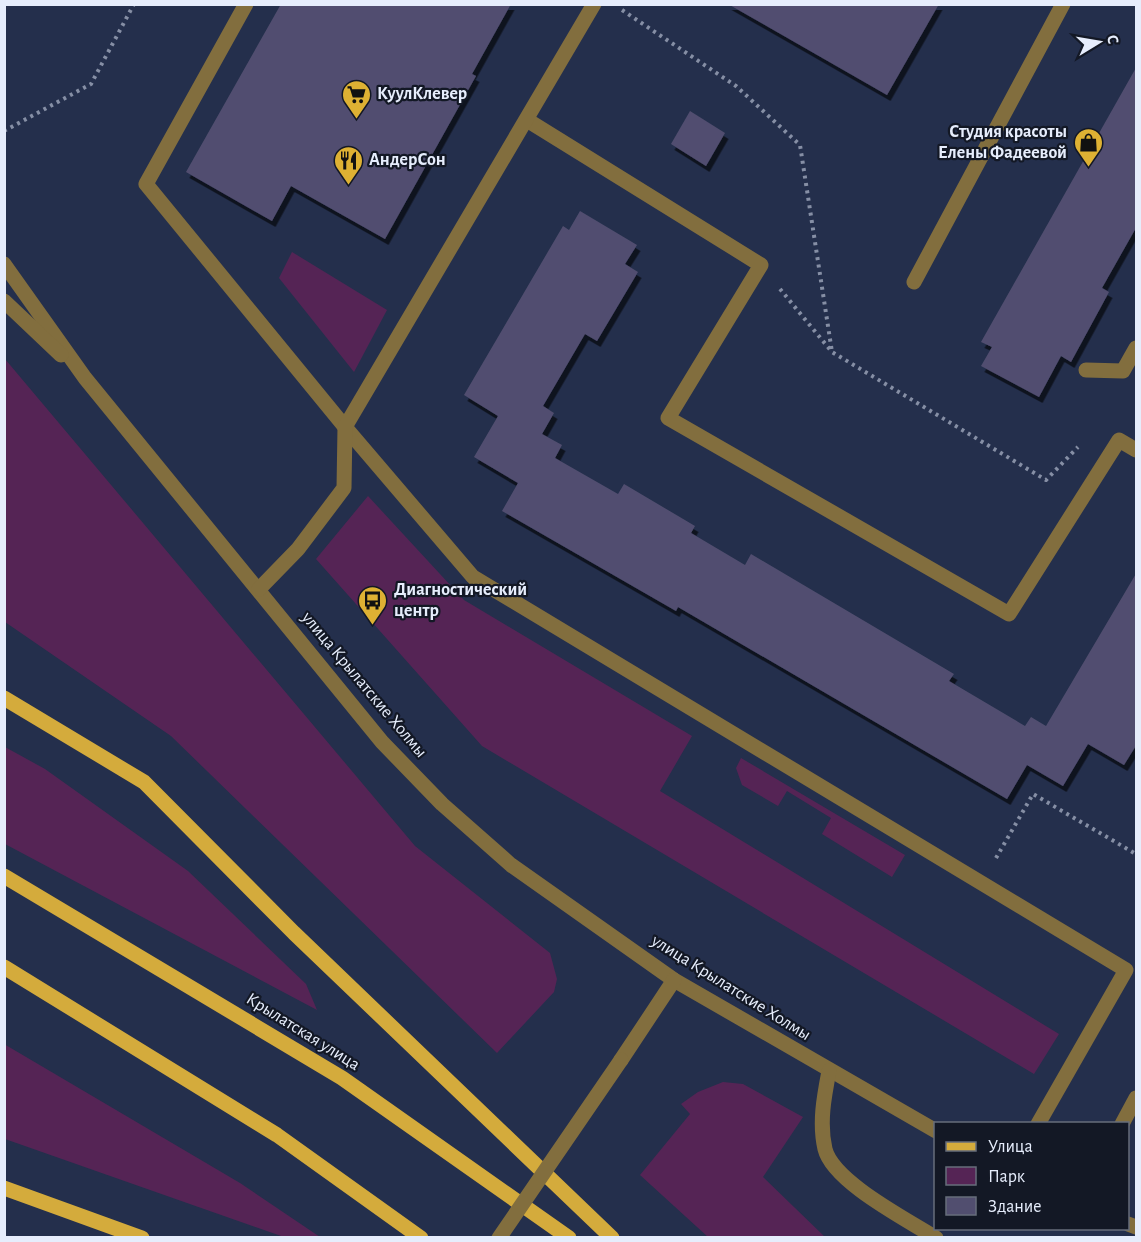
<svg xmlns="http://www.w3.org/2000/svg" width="1141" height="1242" viewBox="0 0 1141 1242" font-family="'Alegreya Sans',sans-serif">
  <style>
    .green { fill: #552455 }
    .building { fill: #514e6f; filter: url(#shadow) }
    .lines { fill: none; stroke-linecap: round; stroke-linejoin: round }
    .path { stroke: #868fa5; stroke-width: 4; stroke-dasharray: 3 4.5; stroke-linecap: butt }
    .minor { stroke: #826e3e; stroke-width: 15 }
    .major { stroke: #d4ab3c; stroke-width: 15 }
    .minor-bridge { stroke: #826e3e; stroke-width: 15 }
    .labels { text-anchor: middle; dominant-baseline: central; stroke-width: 4.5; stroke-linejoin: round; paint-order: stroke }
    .poi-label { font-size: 18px; font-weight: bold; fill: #e6edfc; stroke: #131825; text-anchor: start }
    .street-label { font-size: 18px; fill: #e6edfc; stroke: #131825 }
  </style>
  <defs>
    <filter id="shadow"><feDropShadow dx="3.5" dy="6" stdDeviation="0" flood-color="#0009"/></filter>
  </defs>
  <rect width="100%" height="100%" fill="#242f4c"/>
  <g class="green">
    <polygon points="292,252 387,310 354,372 279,278"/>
    <polygon points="5,359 415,846 550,953 557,979 554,992 497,1053 171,736 5,622"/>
    <polygon points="368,496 464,600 692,736 660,791 1059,1034 1034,1074 482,746 316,559"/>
    <polygon points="5,747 45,769 188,871 306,984 317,1010 5,844"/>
    <polygon points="741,758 905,855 892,877 822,834 831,818 787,791 778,806 742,785 736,768"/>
    <polygon points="4,1044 240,1183 320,1237 284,1237 5,1139"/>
    <polygon points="723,1082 743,1084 803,1117 763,1177 825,1237 708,1237 640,1175 690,1114 681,1104 698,1092"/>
  </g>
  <g class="building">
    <polygon points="281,4 511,4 472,74 476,76 385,239 291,186 272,221 186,172"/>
    <polygon points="728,4 939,4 887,95"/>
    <polygon points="1137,66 1137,226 1102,288 1109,292 1071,362 1061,356 1039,397 981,366 992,347 981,342"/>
    <polygon points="690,111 725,133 706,166 671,144"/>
    <polygon points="580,211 637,245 625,264 638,272 597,341 585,334 543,406 554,413 542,434 562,445 555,458 618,494 624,484 695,526 691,533 745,565 751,554 954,674 949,681 1025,726 1031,717 1046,726 1137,572 1137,744 1124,765 1088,744 1063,786 1027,765 1007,799 678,607 676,611 502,511 518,483 474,457 498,416 464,395 563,226 569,230"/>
  </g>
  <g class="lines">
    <g class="path">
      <polyline points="622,10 736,86 800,145 832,352"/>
      <polyline points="4,131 91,84 134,4"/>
      <polyline points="780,289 832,352 1046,480 1078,447"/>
      <polyline points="996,858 1033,794 1136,854"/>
    </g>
    <g class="minor">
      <polyline points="246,4 146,184 345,427 473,577 1126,970 1038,1124"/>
      <polyline points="527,120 761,265 668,418 1009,614 1119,440 1136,450"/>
      <polyline points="4,264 85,378 382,742 442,804 511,865 674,980 936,1131"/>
      <polyline points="914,282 1063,4"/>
      <polyline points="4,301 61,355"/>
      <polyline points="1086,370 1123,371 1136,348"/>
      <polyline points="259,589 298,549 344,488 345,427 594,4"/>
      <polyline points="621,1060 674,980"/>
      <path d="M829,1071C824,1097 819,1123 825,1149C833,1182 908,1220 936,1238"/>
      <polyline points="1122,1124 1136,1098"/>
      <polyline points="1128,1224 1136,1227"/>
    </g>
    <g class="major">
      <polyline points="4,698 144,782 294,933 612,1238"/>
      <polyline points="4,876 342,1078 569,1238"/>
      <polyline points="4,967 277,1135 421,1238"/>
      <polyline points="4,1188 142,1238"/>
    </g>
    <polyline class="minor-bridge" points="499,1238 621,1060"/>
  </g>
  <defs>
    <symbol id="supermarket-pin" viewBox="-11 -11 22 30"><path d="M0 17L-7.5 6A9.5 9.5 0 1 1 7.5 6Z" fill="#deb133" stroke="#131825"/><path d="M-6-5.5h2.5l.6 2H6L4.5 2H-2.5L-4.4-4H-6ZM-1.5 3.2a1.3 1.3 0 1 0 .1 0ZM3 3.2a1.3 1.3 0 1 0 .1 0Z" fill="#111"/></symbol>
    <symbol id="shop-pin" viewBox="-11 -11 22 30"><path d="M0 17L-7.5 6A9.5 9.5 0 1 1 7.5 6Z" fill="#deb133" stroke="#131825"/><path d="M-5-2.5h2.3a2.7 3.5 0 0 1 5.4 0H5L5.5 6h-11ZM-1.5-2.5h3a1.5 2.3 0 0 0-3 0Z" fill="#111"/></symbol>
    <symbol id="restaurant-pin" viewBox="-11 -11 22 30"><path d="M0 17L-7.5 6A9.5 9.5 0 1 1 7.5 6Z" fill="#deb133" stroke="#131825"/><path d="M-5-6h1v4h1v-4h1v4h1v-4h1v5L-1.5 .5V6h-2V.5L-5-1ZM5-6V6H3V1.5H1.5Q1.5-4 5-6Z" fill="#111"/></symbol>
    <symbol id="bus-pin" viewBox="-11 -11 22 30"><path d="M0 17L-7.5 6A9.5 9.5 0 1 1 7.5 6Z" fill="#deb133" stroke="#131825"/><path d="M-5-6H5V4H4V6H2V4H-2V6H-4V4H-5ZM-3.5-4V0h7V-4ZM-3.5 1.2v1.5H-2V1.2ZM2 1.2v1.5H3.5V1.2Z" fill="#111"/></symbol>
  </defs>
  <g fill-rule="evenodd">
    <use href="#supermarket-pin" x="340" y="78" width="33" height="45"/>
    <use href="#shop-pin" x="1072" y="126" width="33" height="45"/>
    <use href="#restaurant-pin" x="332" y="144" width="33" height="45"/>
    <use href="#bus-pin" x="356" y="584" width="33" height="45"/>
  </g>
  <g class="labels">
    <g class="poi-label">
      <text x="377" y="94">КуулКлевер</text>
      <text x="1067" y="132" text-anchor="end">Студия красоты<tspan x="1067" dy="21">Елены Фадеевой</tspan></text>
      <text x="369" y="160">АндерСон</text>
      <text x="394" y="590">Диагностический<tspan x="394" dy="21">центр</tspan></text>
    </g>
    <g class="street-label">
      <text transform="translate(364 685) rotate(50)">улица Крылатские Холмы</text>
      <text transform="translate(731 988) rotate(32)">улица Крылатские Холмы</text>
      <text transform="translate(303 1032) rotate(32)">Крылатская улица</text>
    </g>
  </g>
  <rect width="1141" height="1242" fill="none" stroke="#e6edfc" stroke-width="12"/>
  <rect x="934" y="1122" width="195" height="108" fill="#131825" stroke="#676d7b" stroke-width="1.5"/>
  <rect x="946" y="1142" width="30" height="9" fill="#d4ab3c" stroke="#676d7b" stroke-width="1.5"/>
  <text x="988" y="1152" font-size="18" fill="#e6edfc">Улица</text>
  <rect x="946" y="1167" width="30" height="18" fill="#552455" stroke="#676d7b" stroke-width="1.5"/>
  <text x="988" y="1182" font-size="18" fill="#e6edfc">Парк</text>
  <rect x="946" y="1197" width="30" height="18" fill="#514e6f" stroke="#676d7b" stroke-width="1.5"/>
  <text x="988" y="1212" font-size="18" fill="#e6edfc">Здание</text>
  <g transform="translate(1099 42) rotate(79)" stroke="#131825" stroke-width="4.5" paint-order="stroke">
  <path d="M0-4.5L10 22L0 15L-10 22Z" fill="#e6edfc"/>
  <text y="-9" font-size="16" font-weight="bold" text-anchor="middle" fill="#e6edfc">С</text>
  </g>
</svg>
